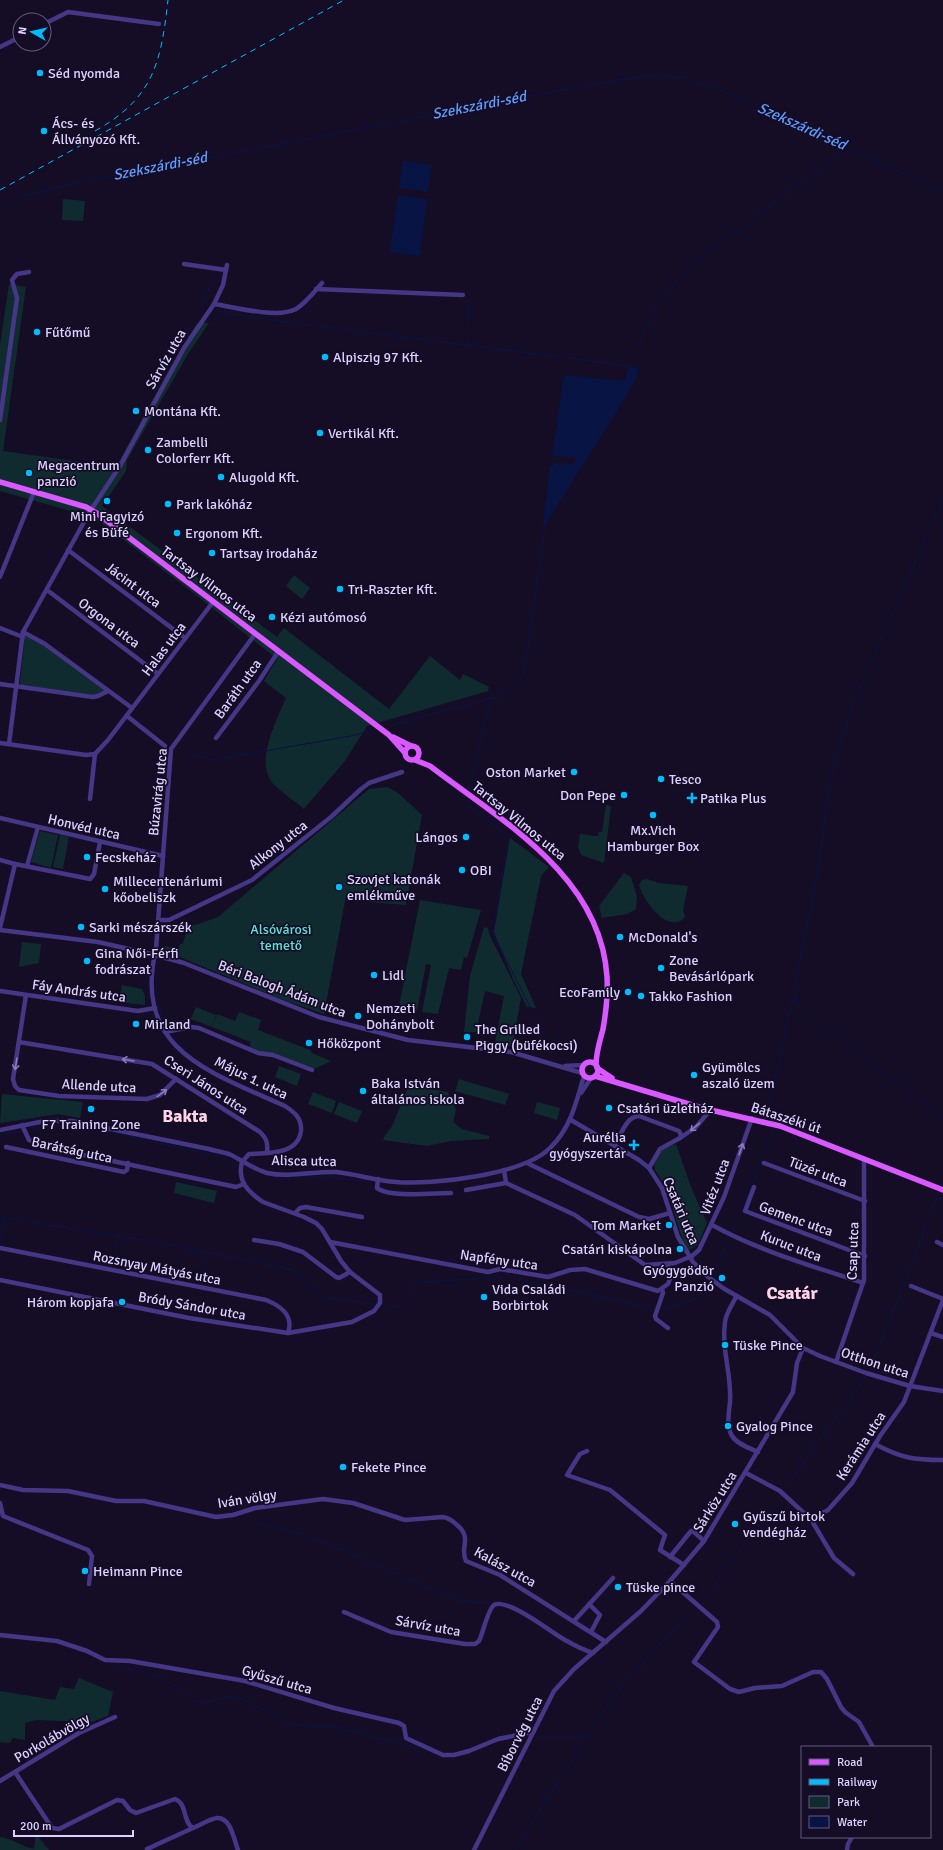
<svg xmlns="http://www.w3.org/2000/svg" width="943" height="1850" viewBox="0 0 943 1850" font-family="Signika,sans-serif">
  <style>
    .green { fill: #102b2f }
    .water { fill: #071444 }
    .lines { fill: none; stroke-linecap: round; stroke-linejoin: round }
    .stream { stroke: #071444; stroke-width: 1 }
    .minor { stroke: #453686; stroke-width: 4.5 }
    .major { stroke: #da58ff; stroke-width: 5.5 }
    .rail { stroke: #00bcfc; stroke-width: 1; stroke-dasharray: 6 5; stroke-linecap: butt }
    .oneway { stroke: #897cbc }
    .poi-dot { fill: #00bcfc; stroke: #150d25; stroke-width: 1.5 }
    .labels { text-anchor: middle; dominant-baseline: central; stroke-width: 3.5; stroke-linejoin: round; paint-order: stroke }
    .poi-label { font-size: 14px; fill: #ddd1ff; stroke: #150d25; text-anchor: start }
    .street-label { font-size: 14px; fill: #ddd1ff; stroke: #150d25 }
    .park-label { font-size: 14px; fill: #56e5d7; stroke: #150d25 }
    .water-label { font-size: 15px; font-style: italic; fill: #5f9dff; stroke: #150d25 }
    .district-label { font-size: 18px; font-weight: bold; fill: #ffd3e8; stroke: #150d25 }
  </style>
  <rect width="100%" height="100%" fill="#150d25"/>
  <g class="green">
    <polygon points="63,199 85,201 83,221 62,220"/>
    <path d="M9,284L26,287L3,451L116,467L172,364L197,323H209L188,354L127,460L126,471L102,506L277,637L284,628L389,709L430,656L460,680L463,674L489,687L488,691L367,726L345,761L304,809C296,802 277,789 271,781C256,760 277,719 286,698L264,681L277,659L196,595L95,518L0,491V345Z"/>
    <polygon points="294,575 310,588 302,599 286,586"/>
    <polygon points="25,636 47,647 106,691 96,695 21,685 20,682"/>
    <polygon points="387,787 397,792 422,815 406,905 370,902 346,896 324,1014 286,1001 165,951 164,946 179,948 180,944 183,944 188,924 195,925 218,917 369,789"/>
    <polygon points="606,805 611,806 604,863 581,855 578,847 580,834 595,836 598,836 599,832 602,832"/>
    <polygon points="40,831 58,835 51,868 31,862"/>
    <polygon points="60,835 69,837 63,869 53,867"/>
    <polygon points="510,838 549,867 541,876 521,974 536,1008 527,1007 513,979 494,932"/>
    <polygon points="624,873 631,877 637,897 636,909 627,914 602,918 599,906"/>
    <path d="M647,879L658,883L688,886L683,910L685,917C668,936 643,900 639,885L642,880Z"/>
    <polygon points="420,900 481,910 467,958 464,957 461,970 449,968 438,1014 422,1012 431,965 426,964 417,1011 399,1006"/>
    <polygon points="484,927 488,928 489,934 521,998 512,1047 495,1043 504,996 485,991 476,1032 464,1032 470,976"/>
    <polygon points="22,942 41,944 39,963 19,967"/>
    <polygon points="122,985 142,989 145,996 145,1005 119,1002"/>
    <polygon points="196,1007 216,1015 212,1027 191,1019"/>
    <polygon points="239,1012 261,1020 258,1030 310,1050 312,1053 331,1061 312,1070 249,1049 251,1042 212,1027 217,1014 235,1021"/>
    <polygon points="279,1066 301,1074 297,1086 275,1077"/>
    <polygon points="459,1079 509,1094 505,1105 455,1091"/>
    <path d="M409,1085L448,1092L456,1110L453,1122L462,1129L489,1136V1139L451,1141L427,1146L383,1140C385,1133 390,1131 393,1124Z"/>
    <polygon points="313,1092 336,1101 332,1113 308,1104"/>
    <polygon points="2,1094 83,1102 80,1118 58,1114 0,1123"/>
    <polygon points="339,1102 362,1111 357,1123 334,1114"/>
    <polygon points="537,1102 560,1108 557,1120 534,1113"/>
    <polygon points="676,1144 691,1187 707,1223 698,1244 688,1251 682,1238 666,1187 655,1170 654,1161 662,1150"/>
    <polygon points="176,1182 217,1191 214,1203 174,1193"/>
    <polygon points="79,1678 113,1692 108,1716 92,1722 36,1720 25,1723 25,1740 13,1738 10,1743 0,1742 0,1691 55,1700 60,1687 74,1689"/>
    <path d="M36,1834L49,1850H0V1837C13,1838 22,1847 34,1849Z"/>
  </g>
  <g class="water">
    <polygon points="403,161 432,165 428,192 399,188"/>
    <polygon points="398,195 427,199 420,256 390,252"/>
    <path d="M629,366L638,368C640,375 622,402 617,411L549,518L546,525H543L550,466H553V463L573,464L577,458L552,456L564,375L625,381Z"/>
  </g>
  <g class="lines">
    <g class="stream">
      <polyline points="0,209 25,196 84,181 282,144 593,84 651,75 684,78 716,88 845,148 943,190"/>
      <polyline points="468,299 469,324"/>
      <polyline points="205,310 202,308 211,284"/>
      <polyline points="215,311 293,323 608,363 629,367"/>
      <polyline points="469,337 469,344"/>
      <path d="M639,345C647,319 665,291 685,271L845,148"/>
      <path d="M943,499L854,702L841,739L828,794L819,864L794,992C796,1004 804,1011 812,1018L943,1117"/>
      <path d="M392,725L504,695C517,687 523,678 526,663L545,526"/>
      <polyline points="184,750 199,757 213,760 351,736 373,730"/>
      <polyline points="470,793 490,700"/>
      <polyline points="469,798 467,805 509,836 493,934 550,1046"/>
      <polyline points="156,974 157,997"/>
      <polyline points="148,976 150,1004"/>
      <polyline points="158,1004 166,1025"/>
      <polyline points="152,1013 158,1029"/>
      <polyline points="172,1035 187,1050"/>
      <polyline points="771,1120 769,1115 769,1105 794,994"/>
      <path d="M32,1128C75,1119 120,1135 162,1144C186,1149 213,1152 235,1163"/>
      <polyline points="0,1135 19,1131"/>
      <polyline points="276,1179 328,1177 370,1182"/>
      <polyline points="942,1184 943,1181"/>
      <polyline points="938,1199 943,1200"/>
      <polyline points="0,1217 167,1244 285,1268 293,1270 328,1298 374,1304"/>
      <polyline points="732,1233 775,1128"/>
      <polyline points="0,1244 5,1217"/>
      <polyline points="111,1266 120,1236"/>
      <polyline points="713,1273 731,1236"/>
      <polyline points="515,1278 655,1309"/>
      <polyline points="199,1284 207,1252"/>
      <polyline points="414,1288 418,1282 511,1277"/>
      <polyline points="402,1303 411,1292"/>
      <polyline points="383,1305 398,1307"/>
      <polyline points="660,1309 696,1299 709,1283"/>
      <polyline points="871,1369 937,1197"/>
      <polyline points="788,1484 866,1376"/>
      <polyline points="254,1523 298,1533 320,1541 460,1601 492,1603"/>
      <polyline points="703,1598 723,1574 776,1502"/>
      <path d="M111,1663C130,1670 153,1672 170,1683"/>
      <polyline points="173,1685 192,1700 202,1703 226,1697 239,1698 289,1722 310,1727 337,1727 429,1751"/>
      <polyline points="519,1737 528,1737"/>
      <polyline points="536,1737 587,1737"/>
      <polyline points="515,1850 611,1700 658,1646 690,1613"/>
    </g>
    <g class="minor">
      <polyline points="44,24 68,12 159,24"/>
      <polyline points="0,47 20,37"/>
      <polyline points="184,264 226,270"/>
      <polyline points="316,289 463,295"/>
      <path d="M214,304C235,307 277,319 296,309C306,303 315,291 322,283"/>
      <polyline points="0,420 17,298 12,280 17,274 29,272"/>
      <polyline points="68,550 185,638"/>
      <polyline points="0,577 34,492"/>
      <polyline points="47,590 158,674"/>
      <polyline points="0,628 23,637"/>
      <polyline points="23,632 45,644 132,708"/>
      <polyline points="0,684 93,697 98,696 108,691"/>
      <polyline points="127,716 165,746"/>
      <polyline points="216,738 259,681 278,652"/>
      <polyline points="0,743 86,755 95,754"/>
      <polyline points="9,744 23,632 89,513 120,466 184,348 214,304 223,285 227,265"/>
      <polyline points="90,799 95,754 108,740 213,602"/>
      <polyline points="0,818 163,856"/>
      <polyline points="0,860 15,864"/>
      <polyline points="27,866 38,827"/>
      <polyline points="158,920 169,920 252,880 331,817 361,789 369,783 402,772"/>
      <polyline points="0,928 15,864 90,879 94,874 100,842"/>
      <polyline points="0,930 98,942 155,955 184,963 319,1017 408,1040 511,1052 582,1073"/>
      <polyline points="0,991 138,1011 155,1008"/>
      <polyline points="26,995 13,1079 15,1086 19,1090 59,1096 147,1099 160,1095 176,1079"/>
      <polyline points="165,1032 191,1027 199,1028 258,1053 273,1055 312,1070"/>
      <path d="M19,1042L152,1064L260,1132C267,1139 268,1143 267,1153"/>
      <polyline points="565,1066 583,1065"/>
      <polyline points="581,1093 591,1078"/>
      <polyline points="571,1120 639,1160 649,1168 662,1188 678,1237 693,1262 707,1276 723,1288 770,1315 803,1348 820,1356 866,1373 910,1386 943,1391"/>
      <polyline points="22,1125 29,1140 46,1147 236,1187 244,1184"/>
      <path d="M0,1130L45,1121H72L209,1149C215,1151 223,1152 229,1154C242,1160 253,1169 267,1173C290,1178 314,1171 336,1172C357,1174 376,1181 396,1182C433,1185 523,1175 550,1148C571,1128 576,1102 584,1076"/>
      <polyline points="680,1138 696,1127 707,1114"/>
      <path d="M614,1145C622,1135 625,1117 639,1116L679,1131L681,1135L680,1138L660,1149L649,1168"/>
      <polyline points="6,1147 124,1172 127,1170 128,1163"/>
      <path d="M242,1162L249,1154C267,1153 298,1155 301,1131C302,1118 294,1112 285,1106C210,1072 132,1050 156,949L171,749L255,634"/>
      <polyline points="527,1163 639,1217 649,1219 670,1213"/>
      <polyline points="764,1163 865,1201"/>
      <polyline points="504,1170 506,1183 575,1215 645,1265 675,1263 692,1256 699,1250 724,1197 752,1118"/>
      <path d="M378,1179L377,1188C389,1198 434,1193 451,1193"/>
      <polyline points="754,1187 745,1211 865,1256"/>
      <polyline points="466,1190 506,1183"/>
      <polyline points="295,1213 300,1208 306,1207 362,1217"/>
      <path d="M712,1225C759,1251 813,1266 863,1283"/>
      <polyline points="254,1240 279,1244 303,1252 336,1277 339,1278 350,1272"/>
      <polyline points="330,1242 488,1272 500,1269 548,1277 570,1270 585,1269 658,1291 668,1284 670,1279 668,1265"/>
      <polyline points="937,1242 943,1245"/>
      <path d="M0,1248L266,1300C281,1306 294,1315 288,1333"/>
      <path d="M0,1280L189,1318L288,1333L352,1322L374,1311L380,1303V1295L350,1272L341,1261L322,1229L316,1223L304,1217L263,1202C248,1192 237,1181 242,1162"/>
      <polyline points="911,1286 943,1299"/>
      <polyline points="662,1289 663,1293 655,1316 656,1319 668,1328"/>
      <path d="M736,1297C732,1305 726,1313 725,1322C721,1349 732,1375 730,1402C729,1413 726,1426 732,1436C737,1444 749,1448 758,1452"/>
      <polyline points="931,1333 943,1337"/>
      <polyline points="836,1362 864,1280 864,1160"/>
      <path d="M875,1444C901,1458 913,1460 943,1460"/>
      <polyline points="587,1451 580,1454 567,1475 610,1490 665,1535 660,1550 684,1565"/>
      <polyline points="746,1473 780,1491 806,1515 817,1516 828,1510 852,1483 880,1436 904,1402 943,1300"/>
      <path d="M0,1485L23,1490L68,1491L116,1501H144L216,1517L233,1515L255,1508L323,1499L353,1503L405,1520L443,1517C449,1518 453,1521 457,1525C473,1538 459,1548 466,1561L500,1575L606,1642"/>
      <polyline points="0,1503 3,1516 88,1550 92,1556 89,1584"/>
      <polyline points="809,1516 834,1558 853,1574"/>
      <polyline points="670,1557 691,1531 693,1531 704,1541"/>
      <polyline points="670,1581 717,1622 718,1627 694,1662 730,1689 739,1692 755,1688 782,1686 813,1672 821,1672 827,1679 841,1707 845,1712 859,1722 873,1747"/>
      <polyline points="589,1604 600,1615 591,1632"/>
      <path d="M344,1612L391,1632L465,1644H475L479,1641C483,1633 488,1609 494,1605C507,1597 552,1633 565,1640C574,1645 583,1650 593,1653"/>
      <polyline points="574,1621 613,1578"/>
      <polyline points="0,1635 57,1641 87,1651 105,1660 130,1661 245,1681 334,1708 399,1723 404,1726 406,1738 443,1755 454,1755 469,1751 498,1739 533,1732"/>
      <path d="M15,1772L52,1828L59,1829L117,1800L123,1801L130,1810L136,1813L175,1799C188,1804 182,1822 193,1828C201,1825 209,1819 217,1818C231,1817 234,1840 238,1850"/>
      <polyline points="0,1781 79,1733 115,1717"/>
      <polyline points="147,1849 193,1828"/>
      <polyline points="474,1850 554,1691 574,1669 641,1611 670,1581 704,1541 793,1392 797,1363 803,1348"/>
      <polyline points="847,1850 848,1844 852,1837"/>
    </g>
    <g class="major">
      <polyline points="0,482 86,507 98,514 389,735 405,753"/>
      <polyline points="393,737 411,746"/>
      <circle cx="412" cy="753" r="7"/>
      <path d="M415,760L430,766C502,821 601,876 607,977C608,994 606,1012 603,1029C600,1041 596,1052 596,1065"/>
      <circle cx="590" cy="1070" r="8"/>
      <polyline points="597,1068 612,1078"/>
      <polyline points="595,1076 702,1108 780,1126 943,1190"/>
    </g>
    <g class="rail">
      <path d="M95,131C154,98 161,62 168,0"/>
      <polyline points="0,190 344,0"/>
    </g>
  </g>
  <defs><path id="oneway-shaft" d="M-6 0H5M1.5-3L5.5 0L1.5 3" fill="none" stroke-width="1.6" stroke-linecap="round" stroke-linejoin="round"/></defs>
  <g class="oneway">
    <use href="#oneway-shaft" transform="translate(128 1060) rotate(-171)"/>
    <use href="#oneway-shaft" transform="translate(16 1064) rotate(99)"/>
    <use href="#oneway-shaft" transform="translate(162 1093) rotate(-36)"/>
    <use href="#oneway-shaft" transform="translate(695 1127) rotate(140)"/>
    <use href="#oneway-shaft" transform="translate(741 1149) rotate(-71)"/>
  </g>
  <g class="poi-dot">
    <circle cx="40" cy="73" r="4"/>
    <circle cx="44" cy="131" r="4"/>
    <circle cx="37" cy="332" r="4"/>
    <circle cx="325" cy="357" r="4"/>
    <circle cx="136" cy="411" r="4"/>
    <circle cx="320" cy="433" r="4"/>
    <circle cx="148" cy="450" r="4"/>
    <circle cx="29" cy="473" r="4"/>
    <circle cx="221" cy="477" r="4"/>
    <circle cx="107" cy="501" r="4"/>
    <circle cx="168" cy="504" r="4"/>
    <circle cx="177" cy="533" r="4"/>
    <circle cx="212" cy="553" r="4"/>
    <circle cx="340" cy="589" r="4"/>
    <circle cx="272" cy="617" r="4"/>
    <circle cx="574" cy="772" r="4"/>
    <circle cx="661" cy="779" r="4"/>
    <circle cx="624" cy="795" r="4"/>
    <path d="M690 792h4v4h4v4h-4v4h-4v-4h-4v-4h4z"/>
    <circle cx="653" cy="815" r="4"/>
    <circle cx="466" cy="837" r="4"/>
    <circle cx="87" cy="857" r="4"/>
    <circle cx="462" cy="870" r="4"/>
    <circle cx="339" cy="887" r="4"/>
    <circle cx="105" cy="889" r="4"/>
    <circle cx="81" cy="927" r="4"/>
    <circle cx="620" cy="937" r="4"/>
    <circle cx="87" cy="961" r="4"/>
    <circle cx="661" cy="968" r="4"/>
    <circle cx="374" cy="975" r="4"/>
    <circle cx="628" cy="992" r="4"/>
    <circle cx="641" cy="996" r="4"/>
    <circle cx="358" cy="1016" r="4"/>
    <circle cx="136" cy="1024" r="4"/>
    <circle cx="467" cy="1037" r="4"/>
    <circle cx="309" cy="1043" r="4"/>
    <circle cx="694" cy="1075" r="4"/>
    <circle cx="363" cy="1091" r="4"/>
    <circle cx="609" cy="1108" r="4"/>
    <circle cx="91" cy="1109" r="4"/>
    <path d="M632 1139h4v4h4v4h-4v4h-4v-4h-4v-4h4z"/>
    <circle cx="669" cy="1225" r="4"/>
    <circle cx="680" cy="1249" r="4"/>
    <circle cx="722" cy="1278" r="4"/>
    <circle cx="484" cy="1297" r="4"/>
    <circle cx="122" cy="1302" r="4"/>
    <circle cx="725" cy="1345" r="4"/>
    <circle cx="728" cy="1426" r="4"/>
    <circle cx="343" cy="1467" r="4"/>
    <circle cx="735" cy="1524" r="4"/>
    <circle cx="85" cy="1571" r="4"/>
    <circle cx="618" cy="1587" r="4"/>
  </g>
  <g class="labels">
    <g class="poi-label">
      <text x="48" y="73">Séd nyomda</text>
      <text x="52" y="123">Ács- és<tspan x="52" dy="16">Állványozó Kft.</tspan></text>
      <text x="45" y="332">Fűtőmű</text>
      <text x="333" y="357">Alpiszig 97 Kft.</text>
      <text x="144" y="411">Montána Kft.</text>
      <text x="328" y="433">Vertikál Kft.</text>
      <text x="156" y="442">Zambelli<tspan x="156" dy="16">Colorferr Kft.</tspan></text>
      <text x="37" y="465">Megacentrum<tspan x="37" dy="16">panzió</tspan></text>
      <text x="229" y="477">Alugold Kft.</text>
      <text x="176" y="504">Park lakóház</text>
      <text x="107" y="516" text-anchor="middle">Mini Fagyizó<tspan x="107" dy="16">és Büfé</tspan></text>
      <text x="185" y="533">Ergonom Kft.</text>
      <text x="220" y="553">Tartsay irodaház</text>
      <text x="348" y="589">Tri-Raszter Kft.</text>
      <text x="280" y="617">Kézi autómosó</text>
      <text x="566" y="772" text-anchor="end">Oston Market</text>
      <text x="669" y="779">Tesco</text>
      <text x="616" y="795" text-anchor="end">Don Pepe</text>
      <text x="700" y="798">Patika Plus</text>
      <text x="653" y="830" text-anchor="middle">Mx.Vich<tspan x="653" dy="16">Hamburger Box</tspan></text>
      <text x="458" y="837" text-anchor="end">Lángos</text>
      <text x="95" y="857">Fecskeház</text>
      <text x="470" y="870">OBI</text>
      <text x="347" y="879">Szovjet katonák<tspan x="347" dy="16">emlékműve</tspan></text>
      <text x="113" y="881">Millecentenáriumi<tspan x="113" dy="16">kőobeliszk</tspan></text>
      <text x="89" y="927">Sarki mészárszék</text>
      <text x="628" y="937">McDonald's</text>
      <text x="95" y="953">Gina Női-Férfi<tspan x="95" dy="16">fodrászat</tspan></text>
      <text x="669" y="960">Zone<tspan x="669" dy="16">Bevásárlópark</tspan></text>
      <text x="382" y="975">Lidl</text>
      <text x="620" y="992" text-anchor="end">EcoFamily</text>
      <text x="649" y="996">Takko Fashion</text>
      <text x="366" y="1008">Nemzeti<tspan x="366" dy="16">Dohánybolt</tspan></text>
      <text x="144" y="1024">Mirland</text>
      <text x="475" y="1029">The Grilled<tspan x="475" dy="16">Piggy (büfékocsi)</tspan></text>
      <text x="317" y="1043">Hőközpont</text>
      <text x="702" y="1067">Gyümölcs<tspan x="702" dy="16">aszaló üzem</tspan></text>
      <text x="371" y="1083">Baka István<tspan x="371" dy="16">általános iskola</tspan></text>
      <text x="617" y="1108">Csatári üzletház</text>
      <text x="91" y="1124" text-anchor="middle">F7 Training Zone</text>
      <text x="626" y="1137" text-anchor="end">Aurélia<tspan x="626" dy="16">gyógyszertár</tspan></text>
      <text x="661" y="1225" text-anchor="end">Tom Market</text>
      <text x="672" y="1249" text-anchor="end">Csatári kiskápolna</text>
      <text x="714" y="1270" text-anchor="end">Gyógygödör<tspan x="714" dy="16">Panzió</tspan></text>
      <text x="492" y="1289">Vida Családi<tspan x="492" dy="16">Borbirtok</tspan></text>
      <text x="114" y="1302" text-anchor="end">Három kopjafa</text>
      <text x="733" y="1345">Tüske Pince</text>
      <text x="736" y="1426">Gyalog Pince</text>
      <text x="351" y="1467">Fekete Pince</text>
      <text x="743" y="1516">Gyűszű birtok<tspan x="743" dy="16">vendégház</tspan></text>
      <text x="93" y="1571">Heimann Pince</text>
      <text x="626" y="1587">Tüske pince</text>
    </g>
    <g class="street-label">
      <text transform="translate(166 359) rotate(-60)">Sárvíz utca</text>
      <text transform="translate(209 584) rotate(37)">Tartsay Vilmos utca</text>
      <text transform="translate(133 585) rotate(37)">Jácint utca</text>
      <text transform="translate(109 623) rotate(37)">Orgona utca</text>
      <text transform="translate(164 649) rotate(-53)">Halas utca</text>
      <text transform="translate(238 689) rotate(-54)">Baráth utca</text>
      <text transform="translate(158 792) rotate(-84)">Búzavirág utca</text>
      <text transform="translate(519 821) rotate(39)">Tartsay Vilmos utca</text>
      <text transform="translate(84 827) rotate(13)">Honvéd utca</text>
      <text transform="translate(278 845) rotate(-38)">Alkony utca</text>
      <text transform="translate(282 989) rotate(21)">Béri Balogh Ádám utca</text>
      <text transform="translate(79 991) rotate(8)">Fáy András utca</text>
      <text transform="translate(251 1078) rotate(26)">Május 1. utca</text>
      <text transform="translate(206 1085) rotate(33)">Cseri János utca</text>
      <text transform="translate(99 1086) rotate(3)">Allende utca</text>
      <text transform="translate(786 1118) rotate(18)">Bátaszéki út</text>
      <text transform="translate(72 1150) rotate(12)">Barátság utca</text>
      <text transform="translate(304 1161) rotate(1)">Alisca utca</text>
      <text transform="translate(818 1172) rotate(21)">Tüzér utca</text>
      <text transform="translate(715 1187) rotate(-69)">Vitéz utca</text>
      <text transform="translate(681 1211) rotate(67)">Csatári utca</text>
      <text transform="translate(796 1219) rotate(20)">Gemenc utca</text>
      <text transform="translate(791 1246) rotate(21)">Kuruc utca</text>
      <text transform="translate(853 1251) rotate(-88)">Csap utca</text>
      <text transform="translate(499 1260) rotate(8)">Napfény utca</text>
      <text transform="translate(157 1268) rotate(11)">Rozsnyay Mátyás utca</text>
      <text transform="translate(192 1306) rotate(10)">Bródy Sándor utca</text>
      <text transform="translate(875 1363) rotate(18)">Otthon utca</text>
      <text transform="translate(861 1446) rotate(-57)">Kerámia utca</text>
      <text transform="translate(247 1499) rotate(-9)">Iván völgy</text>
      <text transform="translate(715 1502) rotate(-58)">Sárköz utca</text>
      <text transform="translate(505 1567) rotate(29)">Kalász utca</text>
      <text transform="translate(428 1626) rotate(10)">Sárvíz utca</text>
      <text transform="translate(277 1680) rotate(16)">Gyűszű utca</text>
      <text transform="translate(520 1734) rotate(-63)">Bíborvég utca</text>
      <text transform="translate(52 1738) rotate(-30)">Porkolábvölgy</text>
    </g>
    <g class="park-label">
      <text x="281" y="929">Alsóvárosi<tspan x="281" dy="16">temető</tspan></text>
    </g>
    <g class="water-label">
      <text transform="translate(479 105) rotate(-11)">Szekszárdi-séd</text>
      <text transform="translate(802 126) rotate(24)">Szekszárdi-séd</text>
      <text transform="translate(160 166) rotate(-11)">Szekszárdi-séd</text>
    </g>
    <g class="district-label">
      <text x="185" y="1116">Bakta</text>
      <text x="792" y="1293">Csatár</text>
    </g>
  </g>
  <rect x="801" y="1746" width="130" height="92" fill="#150d25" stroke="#655b7c"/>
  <rect x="809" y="1759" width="20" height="6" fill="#da58ff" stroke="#655b7c"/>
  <text x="837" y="1766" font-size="12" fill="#ddd1ff">Road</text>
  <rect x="809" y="1779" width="20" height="6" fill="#00bcfc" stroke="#655b7c"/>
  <text x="837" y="1786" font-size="12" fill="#ddd1ff">Railway</text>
  <rect x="809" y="1796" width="20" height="12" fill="#102b2f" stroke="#655b7c"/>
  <text x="837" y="1806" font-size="12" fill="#ddd1ff">Park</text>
  <rect x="809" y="1816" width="20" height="12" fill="#071444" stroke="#655b7c"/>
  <text x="837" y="1826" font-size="12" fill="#ddd1ff">Water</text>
  <g transform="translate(32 32) rotate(278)"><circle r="19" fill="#150d25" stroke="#655b7c"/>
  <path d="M0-3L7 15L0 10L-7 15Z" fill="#00bcfc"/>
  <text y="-6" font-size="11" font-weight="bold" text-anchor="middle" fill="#ddd1ff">N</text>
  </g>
  <path d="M14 1830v6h119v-6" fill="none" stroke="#ddd1ff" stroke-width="2"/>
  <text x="20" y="1830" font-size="12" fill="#ddd1ff" stroke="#150d25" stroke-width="3" paint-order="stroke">200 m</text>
</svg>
